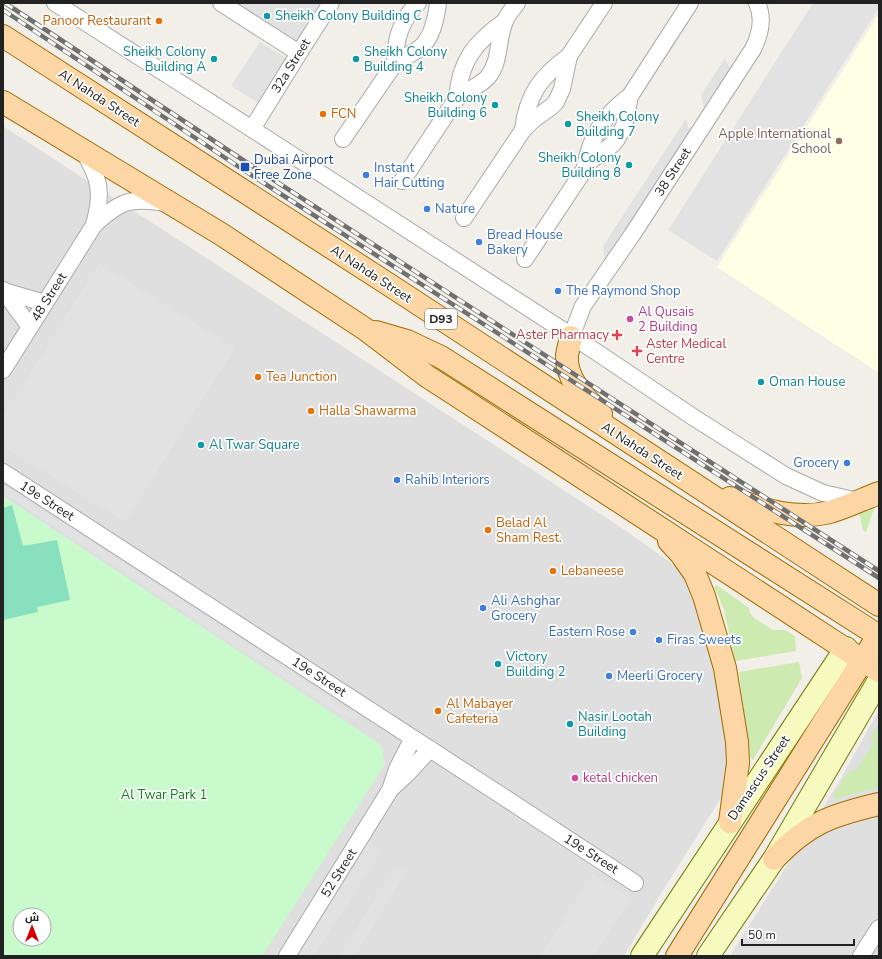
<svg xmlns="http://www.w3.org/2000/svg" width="882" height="959" viewBox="0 0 882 959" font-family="'Nunito Sans',Cairo,sans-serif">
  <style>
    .residential { fill: #e0dfdf; fill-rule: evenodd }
    .education { fill: #ffffe5 }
    .grass { fill: #cdebb0 }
    .park { fill: #c8facc; fill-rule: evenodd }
    .pitch { fill: #88e0be }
    .parking { fill: #e2e2e2 }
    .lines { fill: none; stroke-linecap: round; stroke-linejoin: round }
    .minor-casing { stroke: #a9a9a9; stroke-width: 18 }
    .secondary-casing { stroke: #707d05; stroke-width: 24 }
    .primary-casing { stroke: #a06b00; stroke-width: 24 }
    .minor { stroke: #fff; stroke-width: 16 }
    .secondary { stroke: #f7fabf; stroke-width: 22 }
    .primary { stroke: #fcd6a4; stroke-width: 22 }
    .rail-casing { stroke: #707070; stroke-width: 4.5 }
    .rail { stroke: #fff; stroke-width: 3; stroke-dasharray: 9; stroke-linecap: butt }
    .culture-dot { fill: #0f9aa8; stroke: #fff; stroke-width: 1.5 }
    .food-dot { fill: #e8710a; stroke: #fff; stroke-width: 1.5 }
    .education-dot { fill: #8d6e63; stroke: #fff; stroke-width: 1.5 }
    .transit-dot { fill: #1a4fb4; stroke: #fff; stroke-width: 1.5 }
    .shop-dot { fill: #3f7fe0; stroke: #fff; stroke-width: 1.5 }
    .hotel-dot { fill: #d1479c; stroke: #fff; stroke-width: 1.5 }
    .health-dot { fill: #e0444e; stroke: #fff; stroke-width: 1.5 }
    .labels { text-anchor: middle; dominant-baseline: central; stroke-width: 3.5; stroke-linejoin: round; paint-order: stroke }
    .shield { fill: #fff; stroke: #646464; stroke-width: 1 }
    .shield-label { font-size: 12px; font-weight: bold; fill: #222 }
    .culture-label { font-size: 13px; fill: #0d838f; stroke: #fff; text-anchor: start }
    .food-label { font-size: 13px; fill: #c56008; stroke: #fff; text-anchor: start }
    .street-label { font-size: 13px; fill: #222; stroke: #fff }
    .education-label { font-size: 13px; fill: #785e54; stroke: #fff; text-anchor: end }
    .transit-label { font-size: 13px; fill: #164399; stroke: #fff; text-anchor: start }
    .shop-label { font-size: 13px; fill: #366cbe; stroke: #fff; text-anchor: start }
    .hotel-label { font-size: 13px; fill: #b23c85; stroke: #fff; text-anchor: start }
    .health-label { font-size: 13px; fill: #be3a42; stroke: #fff; text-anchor: end }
    .park-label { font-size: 13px; fill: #0c8416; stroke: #fff }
  </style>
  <rect width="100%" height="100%" fill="#f2efe9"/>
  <g class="residential">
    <path d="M3,126L619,526L670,562L691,581L704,617L732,739L726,790L659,897L624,956H3ZM20,915H44V939H20Z"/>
    <polygon points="879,710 879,956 730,956 836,787"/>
  </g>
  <polygon class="education" points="879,14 879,373 717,267"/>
  <g class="grass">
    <polygon points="875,506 866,532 863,531 859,512"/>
    <polygon points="717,585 749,608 750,613 754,618 773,630 785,630 795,636 796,651 735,661 724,609 714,587"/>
    <polygon points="799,662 802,678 753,760 750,757 739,672"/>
    <path d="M879,727V787L835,799L834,795L848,772L857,769L874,742L871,740C871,734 874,730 879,727Z"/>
  </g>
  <path class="park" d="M3,496L381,745L385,764L262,956H3ZM20,915H44V939H20Z"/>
  <polygon class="pitch" points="12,505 23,546 57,540 70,600 37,607 38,612 3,620 3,508"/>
  <g class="parking">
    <polygon points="231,3 322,3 295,45"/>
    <polygon points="813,3 879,3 879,8 717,261 668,230"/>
    <polygon points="260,42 289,60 260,104 231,86"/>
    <polygon points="725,58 730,69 704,107 701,95"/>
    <polygon points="686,119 690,133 605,264 603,246"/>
    <polygon points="99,263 235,348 125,522 3,446 3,416"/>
    <polygon points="3,484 359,718 352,719 340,712 337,712 3,493"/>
    <polygon points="368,842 382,851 314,956 295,956"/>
    <polygon points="409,867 355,956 339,956 394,868"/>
    <polygon points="593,874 631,899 594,956 540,956"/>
  </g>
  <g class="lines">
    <defs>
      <g id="minor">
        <polyline points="55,3 252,129 598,353 693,417 786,476 823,493 858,501"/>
        <polyline points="221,3 299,53"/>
        <path d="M395,63C395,39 401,20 418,3"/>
        <path d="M457,98C460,61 475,42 505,21"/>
        <polyline points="252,129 299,53 331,3"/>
        <path d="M523,130C527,95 541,76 569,56"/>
        <path d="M343,139L395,63C402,57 410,55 417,50C432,41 436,19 438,3"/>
        <path d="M83,151C100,178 103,193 94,225"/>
        <path d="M585,167C591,135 604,115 630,96"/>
        <path d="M402,181L457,98C467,90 480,86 488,77C501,61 497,39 505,21C507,15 513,9 517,3"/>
        <polyline points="464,218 523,130 533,120 551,107 556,102 562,89 569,56 604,3"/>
        <polyline points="525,259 590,161 613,144 617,139 624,126 630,96 690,3"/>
        <polyline points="3,290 30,327"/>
        <polyline points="3,291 45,303"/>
        <path d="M571,337L583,306L632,235L753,49C760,35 764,18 757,3"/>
        <path d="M3,370L94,225C120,201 130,197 165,203"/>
        <polyline points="3,472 496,792 635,883"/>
        <polyline points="393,787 407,774 430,749"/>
        <polyline points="287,956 390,790 397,769 413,738"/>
        <polyline points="861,956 879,928"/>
      </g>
      <g id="secondary">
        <polyline points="642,956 846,648"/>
        <polyline points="708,956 774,859 879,680"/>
      </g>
      <g id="primary">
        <polyline points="3,36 388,284 879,605"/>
        <polyline points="3,102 221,234 365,329 428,377 456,395 879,671"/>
        <polyline points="376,332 407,341 441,357 879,636"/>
        <path d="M571,337C570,343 568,349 567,355C565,379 585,398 601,414"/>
        <path d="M730,498C762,509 795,521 830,512C847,507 863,499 879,493"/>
        <polyline points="669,541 681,554 695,574 704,596 725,668 737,742 738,763 730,822"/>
        <path d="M774,859C808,823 832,815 879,804"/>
        <polyline points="677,956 871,647"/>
      </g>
    </defs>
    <use href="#minor" class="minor-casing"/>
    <use href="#secondary" class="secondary-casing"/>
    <use href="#primary" class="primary-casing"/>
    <use href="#minor" class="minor"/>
    <use href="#secondary" class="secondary"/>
    <use href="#primary" class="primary"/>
    <defs>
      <g id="rail">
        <polyline points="5,3 249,164 879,571"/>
        <polyline points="3,10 245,171 879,578"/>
      </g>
    </defs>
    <use href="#rail" class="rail-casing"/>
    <use href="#rail" class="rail"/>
  </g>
  <g class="culture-dot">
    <circle cx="267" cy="16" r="4"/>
    <circle cx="214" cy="59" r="4"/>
    <circle cx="356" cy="59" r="4"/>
    <circle cx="495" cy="105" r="4"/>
    <circle cx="568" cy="124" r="4"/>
    <circle cx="629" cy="165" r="4"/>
    <circle cx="761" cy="382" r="4"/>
    <circle cx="201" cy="445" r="4"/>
    <circle cx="498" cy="664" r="4"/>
    <circle cx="570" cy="724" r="4"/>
  </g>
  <g class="food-dot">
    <circle cx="159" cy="21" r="4"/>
    <circle cx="323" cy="114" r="4"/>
    <circle cx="258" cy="377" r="4"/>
    <circle cx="311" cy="411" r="4"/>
    <circle cx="488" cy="530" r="4"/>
    <circle cx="553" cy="571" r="4"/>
    <circle cx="438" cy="711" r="4"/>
  </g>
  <circle class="education-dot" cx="839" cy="141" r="4"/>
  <rect class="transit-dot" x="240" y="162" width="10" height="10" rx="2"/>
  <g class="shop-dot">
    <circle cx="366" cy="175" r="4"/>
    <circle cx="427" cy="209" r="4"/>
    <circle cx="479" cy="242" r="4"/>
    <circle cx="558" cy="291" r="4"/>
    <circle cx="847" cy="463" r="4"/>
    <circle cx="397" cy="480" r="4"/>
    <circle cx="483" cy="608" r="4"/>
    <circle cx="633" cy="632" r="4"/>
    <circle cx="659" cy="640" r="4"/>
    <circle cx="609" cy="676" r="4"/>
  </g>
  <g class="hotel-dot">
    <circle cx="630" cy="319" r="4"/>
    <circle cx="575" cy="778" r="4"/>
  </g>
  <g class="health-dot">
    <path d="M615 329h4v4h4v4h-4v4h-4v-4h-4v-4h4z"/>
    <path d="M635 345h4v4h4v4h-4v4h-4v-4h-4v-4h4z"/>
  </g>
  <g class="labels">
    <rect class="shield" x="425" y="309" width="32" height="20" rx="3"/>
    <g class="shield-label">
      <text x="441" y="319">D93</text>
    </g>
    <g class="culture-label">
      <text x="275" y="16">Sheikh Colony Building C</text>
      <text x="206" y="52" text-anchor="end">Sheikh Colony<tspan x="206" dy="15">Building A</tspan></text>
      <text x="364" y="52">Sheikh Colony<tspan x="364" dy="15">Building 4</tspan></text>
      <text x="487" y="98" text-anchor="end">Sheikh Colony<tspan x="487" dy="15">Building 6</tspan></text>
      <text x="576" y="117">Sheikh Colony<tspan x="576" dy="15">Building 7</tspan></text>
      <text x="621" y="158" text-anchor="end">Sheikh Colony<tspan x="621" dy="15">Building 8</tspan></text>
      <text x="769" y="382">Oman House</text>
      <text x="209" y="445">Al Twar Square</text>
      <text x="506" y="657">Victory<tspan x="506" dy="15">Building 2</tspan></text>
      <text x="578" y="717">Nasir Lootah<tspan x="578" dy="15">Building</tspan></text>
    </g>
    <g class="food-label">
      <text x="151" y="21" text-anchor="end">Panoor Restaurant</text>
      <text x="331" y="114">FCN</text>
      <text x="266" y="377">Tea Junction</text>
      <text x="319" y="411">Halla Shawarma</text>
      <text x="496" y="523">Belad Al<tspan x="496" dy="15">Sham Rest.</tspan></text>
      <text x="561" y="571">Lebaneese</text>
      <text x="446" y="704">Al Mabayer<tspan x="446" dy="15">Cafeteria</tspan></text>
    </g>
    <g class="street-label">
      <text transform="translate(291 66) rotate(-58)">32a Street</text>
      <text transform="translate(99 98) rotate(33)">Al Nahda Street</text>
      <text transform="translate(673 172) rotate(-57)">38 Street</text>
      <text transform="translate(371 274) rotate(33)">Al Nahda Street</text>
      <text transform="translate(49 297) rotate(-58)">48 Street</text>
      <text transform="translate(642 451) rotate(33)">Al Nahda Street</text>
      <text transform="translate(47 501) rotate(33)">19e Street</text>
      <text transform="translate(319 677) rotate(33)">19e Street</text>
      <text transform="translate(759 778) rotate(-56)">Damascus Street</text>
      <text transform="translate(591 854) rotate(33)">19e Street</text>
      <text transform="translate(339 873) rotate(-58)">52 Street</text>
    </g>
    <g class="education-label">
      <text x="831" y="134">Apple International<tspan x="831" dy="15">School</tspan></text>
    </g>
    <g class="transit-label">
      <text x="254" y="160">Dubai Airport<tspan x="254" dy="15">Free Zone</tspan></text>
    </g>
    <g class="shop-label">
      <text x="374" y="168">Instant<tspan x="374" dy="15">Hair Cutting</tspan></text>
      <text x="435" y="209">Nature</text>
      <text x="487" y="235">Bread House<tspan x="487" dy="15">Bakery</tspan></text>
      <text x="566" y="291">The Raymond Shop</text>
      <text x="839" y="463" text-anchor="end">Grocery</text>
      <text x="405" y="480">Rahib Interiors</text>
      <text x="491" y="601">Ali Ashghar<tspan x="491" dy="15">Grocery</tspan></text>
      <text x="625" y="632" text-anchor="end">Eastern Rose</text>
      <text x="667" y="640">Firas Sweets</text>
      <text x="617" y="676">Meerli Grocery</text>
    </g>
    <g class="hotel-label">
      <text x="638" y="312">Al Qusais<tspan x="638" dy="15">2 Building</tspan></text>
      <text x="583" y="778">ketal chicken</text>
    </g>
    <g class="health-label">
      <text x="609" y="335">Aster Pharmacy</text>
      <text x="646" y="344" text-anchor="start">Aster Medical<tspan x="646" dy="15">Centre</tspan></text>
    </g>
    <g class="park-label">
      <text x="164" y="795">Al Twar Park 1</text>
    </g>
  </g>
  <rect width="882" height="959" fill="none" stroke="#222222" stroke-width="8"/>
  <g transform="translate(32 927)"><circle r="19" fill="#ffffff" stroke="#a7a7a7"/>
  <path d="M0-3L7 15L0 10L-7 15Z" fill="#d40000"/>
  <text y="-6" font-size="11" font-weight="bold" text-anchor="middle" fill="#222222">ش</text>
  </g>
  <path d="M742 939v6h112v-6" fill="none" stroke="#222222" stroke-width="2"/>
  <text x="748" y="939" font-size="12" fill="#222222" stroke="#ffffff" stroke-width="3" paint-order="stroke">50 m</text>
</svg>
